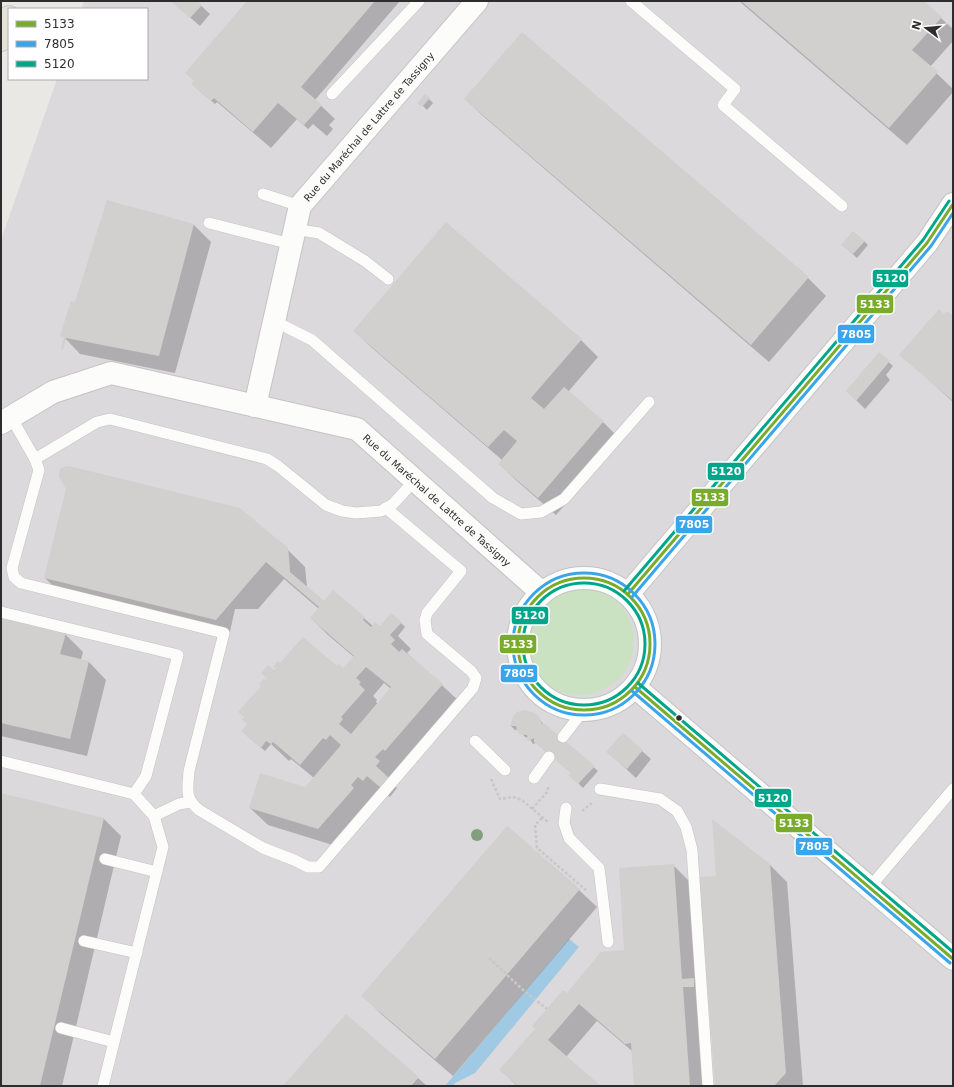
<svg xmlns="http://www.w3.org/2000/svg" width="954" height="1087" viewBox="0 0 954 1087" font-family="'DejaVu Sans',sans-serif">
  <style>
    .industrial { fill: #dbd9db }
    .green { fill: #cbe2c2 }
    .water { fill: #a0cae3 }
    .shadow { fill: #0003; fill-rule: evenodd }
    .building { fill: #d2d0ce; fill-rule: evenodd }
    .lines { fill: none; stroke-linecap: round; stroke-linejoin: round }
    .service-casing { stroke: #c4c4c4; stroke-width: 12 }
    .minor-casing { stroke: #c4c4c4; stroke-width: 24 }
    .trunk-casing { stroke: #c6c5c3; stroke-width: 24 }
    .path { stroke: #c8c8c8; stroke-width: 2.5; stroke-dasharray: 3 2; stroke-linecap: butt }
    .service { stroke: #fcfcfb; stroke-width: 11 }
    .minor { stroke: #fcfcfb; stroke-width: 22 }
    .trunk { stroke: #e6e2d8; stroke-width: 22 }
    .bus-1-casing { stroke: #fff; stroke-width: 6 }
    .bus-2-casing { stroke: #fff; stroke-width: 6 }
    .bus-3-casing { stroke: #fff; stroke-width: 6 }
    .bus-1 { stroke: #79ac2b; stroke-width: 3 }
    .bus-2 { stroke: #3aa5ea; stroke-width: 3 }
    .bus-3 { stroke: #00a68a; stroke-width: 3 }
    .tree { fill: #809f7b }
    .bus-dot { fill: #2d2d2d; stroke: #fff; stroke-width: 1.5 }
    .labels { text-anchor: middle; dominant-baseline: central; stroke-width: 3; stroke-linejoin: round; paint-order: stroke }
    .street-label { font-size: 10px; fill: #2d2d2d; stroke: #fff }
    .line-badge { stroke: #fff; stroke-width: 1.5 }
    .badge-label { font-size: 11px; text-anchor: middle; font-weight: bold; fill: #fff }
  </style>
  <rect width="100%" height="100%" fill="#eae8e5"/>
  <polygon class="industrial" points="84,1 953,1 953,1086 1,1086 1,240 57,79 147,79 147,9 81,9"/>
  <circle class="green" cx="580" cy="641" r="54"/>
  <polygon class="water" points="569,939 579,947 475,1073 455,1083 453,1086 445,1086"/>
  <g class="shadow">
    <polygon points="171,1 196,1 210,14 200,26"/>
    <polygon points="248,1 400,1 315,100 335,119 329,125 333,129 327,136 313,124 308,129 297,119 271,148 217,102 215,104 196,88"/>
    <polygon points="739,1 922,1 953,29 953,41 930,67 953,89 953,92 907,145"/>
    <polygon points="522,33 808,278 826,296 769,362 483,116 465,99"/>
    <polygon points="425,95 433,103 427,110 419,102"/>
    <polygon points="193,224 211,242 175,373 80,354 63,336 76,304"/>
    <polygon points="864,241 868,245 857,258 847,249"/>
    <polygon points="944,315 953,318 953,402 916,368"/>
    <polygon points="354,331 581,340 598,357 568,392 603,422 621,440 556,515 517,481 499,464 502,460 372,348"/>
    <polygon points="879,354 893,366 886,375 890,380 865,409 856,400"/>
    <path d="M287,549L305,567L307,587L325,602L333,591L373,626L380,628L401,623L405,627L398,636L411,649L407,653L460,702L393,784L397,788L390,797L385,793L336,846L268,825L250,808L305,788L314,778L291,759L289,761L271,744L265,751L246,735L248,724L266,682L280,665L337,667L344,669L354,657L328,635L311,618L319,609L284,579L258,609H235L229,636L63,596L45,578ZM384,683L391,689L378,704L376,702L377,700L373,696Z"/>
    <polygon points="1,619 65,634 83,652 81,660 89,662 106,680 87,756 1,736"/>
    <polygon points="539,718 544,725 598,771 583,788 570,775 572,773 536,743 533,744 529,738 525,737 519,730 515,730 511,726"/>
    <polygon points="623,734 651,759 636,778 608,752"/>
    <polygon points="1,794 104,819 121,836 62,1086 1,1086"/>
    <polygon points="508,827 579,890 597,907 453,1076 380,1013 363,995"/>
    <polygon points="769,864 787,882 803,1086 716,1086 717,877"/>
    <polygon points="673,865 691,883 706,1086 635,1086 632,1051 597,1021 566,1057 599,1086 517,1086 501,1070 567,995 625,951"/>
    <polygon points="418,1078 427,1086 285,1086"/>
  </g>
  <g class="building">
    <polygon points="170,1 198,1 202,5 190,18"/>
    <polygon points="247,1 375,1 301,87 322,105 304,125 278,103 253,132 214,98 211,101 191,84 194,81 185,73"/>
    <polygon points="741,1 924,1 942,17 912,50 938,72 889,128"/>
    <polygon points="522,32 809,277 751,345 464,99"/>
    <polygon points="425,94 430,98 422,107 417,103"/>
    <polygon points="107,200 194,224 159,356 66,338 63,350 61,349 64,338 60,336 71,301 75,302"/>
    <polygon points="446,222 582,339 531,398 544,409 564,387 604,421 538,498 498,464 517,441 504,430 488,447 353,331"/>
    <polygon points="853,231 865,241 853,254 841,245"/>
    <polygon points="939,309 944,314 947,311 953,316 953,401 899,355"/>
    <polygon points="879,352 890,361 856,401 846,391"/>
    <path d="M69,466L240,508L288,548L289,557L290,572L324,601L333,590L365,617L363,620L371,627L375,622L380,626L391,613L402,622L390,635L395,640L391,644L399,652L402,649L443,684L385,751L383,749L375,757L380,761L376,766L389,778L381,788L367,776L363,781L358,777L351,785L354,788L318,829L249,808L260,773L305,787L341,745L330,735L326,740L323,738L300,765L273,742L271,744L266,741L261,748L241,731L247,724L242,720L244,717L238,712L261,686L259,684L264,678L266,680L267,679L261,673L268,665L274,670L276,669L273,667L278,661L280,663L303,637L337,666L339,664L343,668L354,656L310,618L319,607L266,562L216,620L44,578L66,489L59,477V473L60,469L64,467ZM366,667L391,687L351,734L339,724L343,719L341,717L365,690L359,684L361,682L356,678Z"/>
    <polygon points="1,618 66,633 60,654 89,661 70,739 1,723"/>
    <polygon points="525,710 535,713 540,718 542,724 545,724 595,766 578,784 568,775 571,773 534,742 534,738 528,741 527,735 519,734 517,731 516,726 510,726 513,717 517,712"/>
    <polygon points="623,733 643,750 627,769 606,752"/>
    <polygon points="1,793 104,818 40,1086 1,1086"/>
    <polygon points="712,819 770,864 786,1073 774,1086 715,1086 699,877 716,876"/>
    <polygon points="507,826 580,889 435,1059 361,996"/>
    <polygon points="674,864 682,979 694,978 694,987 683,987 690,1086 634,1086 631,1043 625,1044 579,1004 548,1040 601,1086 518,1086 499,1070 535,1029 532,1026 563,990 567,993 601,952 624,950 619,868"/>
    <polygon points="346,1014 419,1077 411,1086 283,1086"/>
  </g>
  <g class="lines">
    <defs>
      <g id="service">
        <polyline points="631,1 735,89 723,105 842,206"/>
        <polyline points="332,94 419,1"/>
        <polyline points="263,194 300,206"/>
        <polyline points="209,223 291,244"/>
        <polyline points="294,229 319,233 365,261 388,279"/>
        <polyline points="274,321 312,340 493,498 521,514 541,512 564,499 649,402"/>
        <path d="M11,417L35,459L39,470L12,568L14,577L21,583L224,633L189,771C188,789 184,797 199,810L263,848L294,860L308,867H319L473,688L476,678L471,671L427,634L425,620L427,613L461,571L386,508"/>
        <polyline points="35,459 97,422 110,419 267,459 278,466 326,505 342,511 356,513 381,511 386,508 393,504 415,480"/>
        <polyline points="1,612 178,655 146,776 134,794"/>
        <polyline points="563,737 583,711"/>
        <polyline points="475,741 505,770"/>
        <polyline points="1,761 134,794 154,816 163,847 103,1086"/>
        <polyline points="534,778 549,757"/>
        <polyline points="600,789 660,799 677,811 686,827 692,850 708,1086"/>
        <polyline points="566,808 564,823 569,838 599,868 608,942"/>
        <polyline points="154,816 179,804 190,802"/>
        <polyline points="105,859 157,872"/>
        <polyline points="870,887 953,789"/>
        <polyline points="84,941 137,953"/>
        <polyline points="61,1028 114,1042"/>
      </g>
      <g id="minor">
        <path id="s1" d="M255,406L300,206L477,1"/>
        <path id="s2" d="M1,423L53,392L111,373L357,429L542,593"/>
        <circle cx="584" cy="644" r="66"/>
        <polyline points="628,594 927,243 953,204"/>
        <polyline points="635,687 953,959"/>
      </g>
      <polyline id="trunk" points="1,40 9,17"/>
    </defs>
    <use href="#service" class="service-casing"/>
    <use href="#minor" class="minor-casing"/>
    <use href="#trunk" class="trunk-casing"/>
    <g class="path">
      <polyline points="491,779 500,799 513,797 522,800 548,822"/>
      <polyline points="532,809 548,791 548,786"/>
      <polyline points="582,811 592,803"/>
      <polyline points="542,818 535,825 537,848 586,890"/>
      <polyline points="489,958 522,989 547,1009"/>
    </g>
    <use href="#service" class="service"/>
    <use href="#minor" class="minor"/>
    <use href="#trunk" class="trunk"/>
    <defs>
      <g id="bus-1">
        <circle cx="584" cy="644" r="66"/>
        <polyline points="628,594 927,243 953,204"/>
        <polyline points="635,687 953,959"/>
      </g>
      <g id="bus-2">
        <circle cx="584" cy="644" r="71"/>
        <polyline points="632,597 931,246 953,213"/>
        <polyline points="632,691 950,963"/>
      </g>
      <g id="bus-3">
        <circle cx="584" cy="644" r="61"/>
        <polyline points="624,591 923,240 949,201"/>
        <polyline points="638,683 953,952"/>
      </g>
    </defs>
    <use href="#bus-1" class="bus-1-casing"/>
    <use href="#bus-2" class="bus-2-casing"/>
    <use href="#bus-3" class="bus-3-casing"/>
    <use href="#bus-1" class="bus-1"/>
    <use href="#bus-2" class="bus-2"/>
    <use href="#bus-3" class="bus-3"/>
  </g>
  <circle class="tree" cx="477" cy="835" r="6"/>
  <circle class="bus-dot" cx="679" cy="718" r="3.5"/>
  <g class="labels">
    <g class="street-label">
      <text stroke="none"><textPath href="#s1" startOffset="310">Rue du Maréchal de Lattre de Tassigny</textPath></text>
      <text stroke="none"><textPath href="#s2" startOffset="481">Rue du Maréchal de Lattre de Tassigny</textPath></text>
    </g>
  </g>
  <g class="line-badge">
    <rect x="872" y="269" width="37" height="19" rx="4" fill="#00a68a"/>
    <rect x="856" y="294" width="38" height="20" rx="4" fill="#79ac2b"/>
    <rect x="837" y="324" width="38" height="20" rx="4" fill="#3aa5ea"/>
    <rect x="707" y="462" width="38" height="19" rx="4" fill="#00a68a"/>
    <rect x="691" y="488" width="38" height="19" rx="4" fill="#79ac2b"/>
    <rect x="675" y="515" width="38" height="19" rx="4" fill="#3aa5ea"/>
    <rect x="511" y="606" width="38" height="19" rx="4" fill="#00a68a"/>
    <rect x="499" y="634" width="38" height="20" rx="4" fill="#79ac2b"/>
    <rect x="500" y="664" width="38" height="19" rx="4" fill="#3aa5ea"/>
    <rect x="754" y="788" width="38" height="20" rx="4" fill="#00a68a"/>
    <rect x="775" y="813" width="38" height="20" rx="4" fill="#79ac2b"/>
    <rect x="795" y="837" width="38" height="19" rx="4" fill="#3aa5ea"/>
  </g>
  <g class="badge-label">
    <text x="891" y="282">5120</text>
    <text x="875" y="308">5133</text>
    <text x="856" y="338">7805</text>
    <text x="726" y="475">5120</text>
    <text x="710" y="501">5133</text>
    <text x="694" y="528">7805</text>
    <text x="530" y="619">5120</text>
    <text x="518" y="648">5133</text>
    <text x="519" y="677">7805</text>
    <text x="773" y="802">5120</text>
    <text x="794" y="827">5133</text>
    <text x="814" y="850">7805</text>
  </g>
  <rect width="954" height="1087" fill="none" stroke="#2d2d2d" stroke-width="4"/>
  <rect x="8" y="8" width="140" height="72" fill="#ffffff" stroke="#ababab"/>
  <rect x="16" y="21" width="20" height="6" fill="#79ac2b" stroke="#ababab"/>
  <text x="44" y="28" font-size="12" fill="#2d2d2d">5133</text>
  <rect x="16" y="41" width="20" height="6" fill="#3aa5ea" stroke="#ababab"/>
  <text x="44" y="48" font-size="12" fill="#2d2d2d">7805</text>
  <rect x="16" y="61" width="20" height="6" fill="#00a68a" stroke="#ababab"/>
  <text x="44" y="68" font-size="12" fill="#2d2d2d">5120</text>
  <g transform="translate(926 28) rotate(286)" stroke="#ffffff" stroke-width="3" paint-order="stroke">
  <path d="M0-3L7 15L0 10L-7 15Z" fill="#2d2d2d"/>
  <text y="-6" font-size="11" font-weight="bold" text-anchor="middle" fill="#2d2d2d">N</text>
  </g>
</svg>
